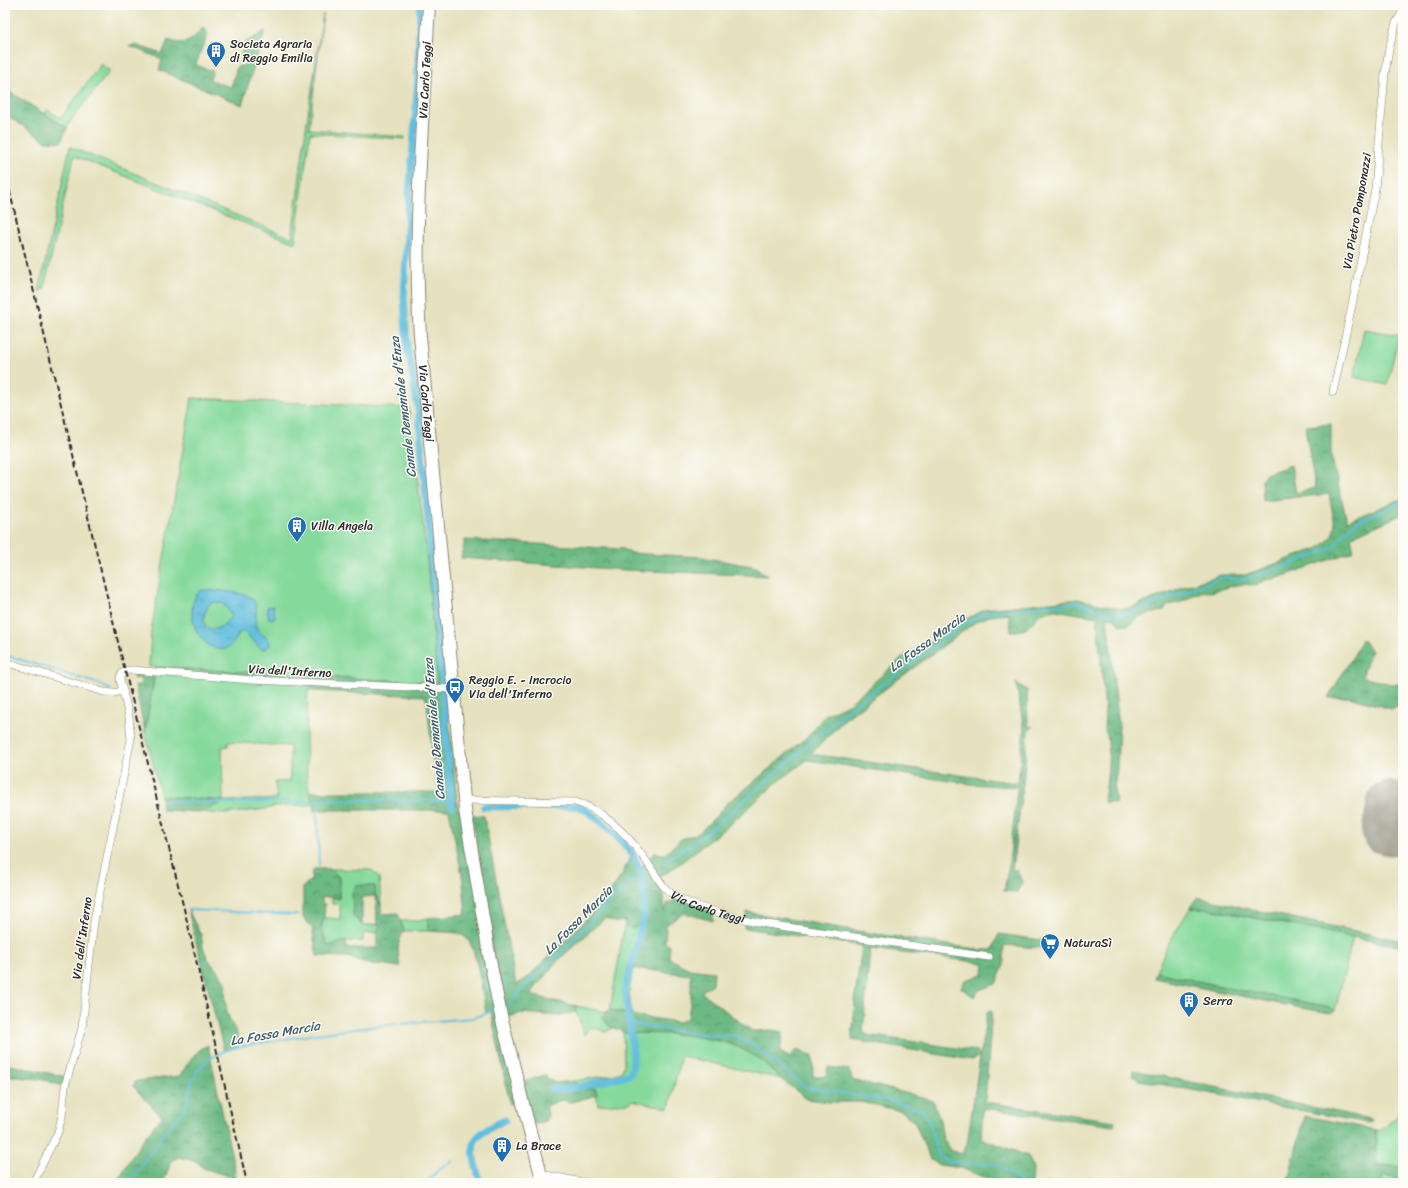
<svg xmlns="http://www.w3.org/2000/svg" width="1408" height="1188" viewBox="0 0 1408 1188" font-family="Sriracha,sans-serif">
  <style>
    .green { fill: #85d99b; stroke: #588263; fill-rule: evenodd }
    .forest { fill: url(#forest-crowns); stroke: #4c7257 }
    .water { fill: url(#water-ripples); stroke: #467484; fill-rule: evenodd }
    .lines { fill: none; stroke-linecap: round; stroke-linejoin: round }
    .stream { stroke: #60bede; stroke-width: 2 }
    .canal { stroke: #60bede; stroke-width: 7 }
    .runway { stroke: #888674; stroke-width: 47 }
    .street-casing { stroke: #888674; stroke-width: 8 }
    .primary-casing { stroke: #888674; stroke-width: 14 }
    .street { stroke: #fff; stroke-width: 7 }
    .primary { stroke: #fff; stroke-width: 12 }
    .rail { stroke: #2b2b2b; stroke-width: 2; stroke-dasharray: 6 3; stroke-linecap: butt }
    .labels { text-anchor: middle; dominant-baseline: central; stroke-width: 3; stroke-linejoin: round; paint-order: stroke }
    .poi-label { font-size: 12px; fill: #2b2b2b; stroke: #fdfcf7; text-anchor: start }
    .street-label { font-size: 12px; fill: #2b2b2b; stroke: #fdfcf7 }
    .water-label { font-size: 13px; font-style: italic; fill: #3e5e6a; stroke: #fdfcf7 }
  </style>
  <defs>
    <pattern id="forest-crowns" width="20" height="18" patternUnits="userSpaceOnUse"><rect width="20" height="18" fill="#6cb983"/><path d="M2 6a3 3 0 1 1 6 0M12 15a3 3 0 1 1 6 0" fill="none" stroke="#59976b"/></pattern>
    <pattern id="water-ripples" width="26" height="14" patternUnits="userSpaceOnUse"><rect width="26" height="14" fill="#60bede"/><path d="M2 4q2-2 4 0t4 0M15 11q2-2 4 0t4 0" fill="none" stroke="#4f9bb4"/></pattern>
  </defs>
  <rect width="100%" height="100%" fill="#fdfcf7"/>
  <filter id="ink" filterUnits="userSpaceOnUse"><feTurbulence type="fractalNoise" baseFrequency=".025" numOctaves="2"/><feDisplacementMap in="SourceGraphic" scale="8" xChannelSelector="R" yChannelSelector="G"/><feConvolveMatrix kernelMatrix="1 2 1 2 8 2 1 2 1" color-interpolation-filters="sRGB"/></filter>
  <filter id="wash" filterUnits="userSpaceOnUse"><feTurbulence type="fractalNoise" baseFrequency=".012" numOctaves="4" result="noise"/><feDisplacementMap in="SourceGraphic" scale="16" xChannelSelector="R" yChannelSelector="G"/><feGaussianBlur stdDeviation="0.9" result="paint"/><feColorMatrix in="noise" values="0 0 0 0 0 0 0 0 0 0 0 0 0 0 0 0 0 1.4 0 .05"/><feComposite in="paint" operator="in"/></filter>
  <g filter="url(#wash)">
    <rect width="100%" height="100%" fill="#e6e1be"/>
    <g class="green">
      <polygon points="323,14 309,129 405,137 405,139 310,133 295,243 74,156 44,289 39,291 70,147 292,238 306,128"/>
      <polygon points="101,64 110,71 72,119 67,128 45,114 47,110 61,118"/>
      <polygon points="1364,329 1399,335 1387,385 1354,377"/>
      <polygon points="192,398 409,408 426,549 438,683 149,667 151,631"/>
      <path d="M155,672L308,683L314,691L308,690L306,735L307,780L313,805L277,806L266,809L225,814L199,812L222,803L223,801L161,796L145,732ZM228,742L290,746V781L275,782L277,799L223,801L222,747L228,746Z"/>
      <polygon points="332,869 372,870 379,877 381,905 376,896 356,885 353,916 363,925 380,925 377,933 363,933 363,941 346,941 328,946 321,928 324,918 340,919 340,905 332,904 332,897 339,899 339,878"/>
      <polygon points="1190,908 1203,908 1353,937 1335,1011 1330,1007 1243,991 1156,972 1167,946"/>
      <polygon points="428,918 428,931 404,931 400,921 413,921"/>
      <polygon points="642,921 630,967 633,968 629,992 632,1015 610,1010 624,927 634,928"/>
      <polygon points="577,1006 606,1012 603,1017 607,1024 613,1028 604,1032 601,1030 590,1027 585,1033 585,1035 576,1012"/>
      <path d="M635,1032C677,1034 723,1034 758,1058C767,1063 774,1072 781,1079L681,1056L669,1108L631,1100L629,1103L598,1105L596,1089H585L572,1081L613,1075L622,1071L624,1063L623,1033Z"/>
      <polygon points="1403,1111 1403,1167 1376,1165 1376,1130 1380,1131"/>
      <polygon points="1383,1176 1391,1176 1403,1180 1403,1183 1381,1183"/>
    </g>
    <g class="forest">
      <path d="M203,27L208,34L203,47H202L196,65L213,71L210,80L231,87L237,67L247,65L241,55L245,43L265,31L242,105L159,70L162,59L129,46L136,45L162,54L168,40C185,46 192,42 203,27Z"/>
      <polygon points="5,89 67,128 61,142 46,141 5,114"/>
      <path d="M1331,424V455L1347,521L1403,498V514L1351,537L1354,551L1275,579L1265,580L1256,586C1238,581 1227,589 1210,592C1207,592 1204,591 1201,592C1193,594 1188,600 1181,602C1172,605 1169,603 1163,611L1140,616L1129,625H1120L1114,618L1107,617L1119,726L1117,768L1114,788L1116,803L1104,802C1106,787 1113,740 1104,728L1105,710L1097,617L1055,610L1040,614L1026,629L1011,632L1009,614L990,616L974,623L846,718L811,754L1016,783V787L970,784L807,760L775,784L734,821L669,872L658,876L664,885V912L668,903L681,898L713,910V921L684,913L666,925L665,942L670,947L669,958L689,969L714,972L713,984L701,992L752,1031L770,1030L783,1032L780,1052L789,1057L797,1050L813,1056V1077L826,1076L828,1067L850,1070L852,1080L926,1098L934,1102L940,1120L943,1139L950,1150L962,1154L967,1144L980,1057L972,1060L852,1040L856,990L862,946L744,928L745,920L747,912L864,932L982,950H992L999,934L1041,940L1040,948L1004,945V965L996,984L979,990L974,997L961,988L965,980L983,975L984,963L870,949L863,1032L867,1035L977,1051L980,1056L987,1012L992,1011L985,1102L1115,1121L1114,1126L983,1108L981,1138L1028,1156L1033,1168L1032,1183H1014L1012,1181L988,1179L961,1168L939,1165L930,1159L915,1123L902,1111L861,1102H830L807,1099L781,1079L759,1058L730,1043L681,1034L623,1033L620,1030C611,1028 608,1025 603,1017L606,1012L610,1010L636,1016L679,1022L688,1018L691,996V975L630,968L642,922L634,928L624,927L625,921L615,922L605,918L556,962L530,995L577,1006L576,1012L556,1016L521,1013L507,1018L488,919L472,815L484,816L516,985L527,978L606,899L623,873L628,861L633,855L640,871L642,866L654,853L665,854L681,839L699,833L718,814L727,803L743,791L810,734L825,715L850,703L910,651L923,648L929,642L962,621L986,609L1078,599L1116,608L1127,609L1185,586L1221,575H1245L1319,548L1332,537L1335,525L1329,494L1263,501L1262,479L1266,474L1291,465L1296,493L1315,488L1305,426Z"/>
      <polygon points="465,540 623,549 630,553 701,557 757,567 762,573 768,576 624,570 461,558"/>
      <path d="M427,556L434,557L436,563L446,689L458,810H465L522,1099L510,1104L491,1012L486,1013C483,997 477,951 468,940C465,937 462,934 458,933L428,931V918L466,914L462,875L449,810H320L314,811L310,792H439L433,760L427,702L425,696L314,691L308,683L155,672L145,732L135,686L141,685L140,678L134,679L132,670L155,672L156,667L437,683Z"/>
      <polygon points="1362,639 1371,651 1362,677 1391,684 1403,684 1403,703 1391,709 1349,697 1328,698 1355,653"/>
      <polygon points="1016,683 1027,690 1028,726 1033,727 1028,732 1023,784 1012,870 1017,870 1022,882 1017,892 1004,891 1009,864 1024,728"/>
      <polygon points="161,796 223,801 222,803 199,812 162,810"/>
      <path d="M314,869H332L339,878V899L332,897H322V904H325L324,918L321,928L328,946L346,941L347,948H377V933L380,925H377L376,896L362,897V925L353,916L352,893L356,885L375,886L376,896L381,905V914L398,913L404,931C396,944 398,952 400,967L380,964L371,965L348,957L317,956L312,927L303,918V887L309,881H311L312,873Z"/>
      <polygon points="1197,897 1259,911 1403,941 1403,947 1204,908 1190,908"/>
      <path d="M188,910L201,935L203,947L208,959L226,982C225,994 225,1009 230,1020C235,1033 242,1033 235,1048L224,1051Z"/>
      <polygon points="1156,972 1243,991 1330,1007 1335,1011 1330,1013 1280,1004 1154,978"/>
      <path d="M208,1045L237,1181L228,1176L203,1168L198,1162L178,1157L171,1162L163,1183H116C130,1160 143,1136 162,1117L133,1086L136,1081L180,1076C188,1063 194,1051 208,1045Z"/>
      <path d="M5,1064L67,1077L65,1086C56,1085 48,1080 40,1079C28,1078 17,1078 5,1075Z"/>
      <polygon points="1133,1070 1370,1119 1371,1122 1367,1123 1139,1080 1132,1076"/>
      <polygon points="545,1075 546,1077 555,1083 572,1081 585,1089 596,1089 597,1095 571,1102 561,1100 546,1106 548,1115 545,1121 533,1124 523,1082"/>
      <polygon points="1305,1116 1376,1130 1376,1165 1403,1167 1403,1180 1391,1176 1383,1176 1381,1183 1287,1183"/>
    </g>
    <g class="water">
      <path d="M201,590C211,590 247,592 253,599C260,607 253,620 257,629C259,633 265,636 269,639L270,645L265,649H261L245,633L242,631L239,633C220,679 172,617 201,590ZM214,602L224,604L230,613L233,615C228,619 224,626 218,628C209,632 202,625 204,617C205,612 207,608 209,604Z"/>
      <polygon points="273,606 275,617 272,619 269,618 267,607"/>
    </g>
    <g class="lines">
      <g class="stream">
        <polyline points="5,655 99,684 111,690"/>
        <polyline points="162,801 226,803 316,801 321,800"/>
        <polyline points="663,863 704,835 846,712 964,624 988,612 1048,605 1079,603 1108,613 1119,615 1133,612 1222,577 1242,580 1289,565 1334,547 1344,533 1357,522 1403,502"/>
        <polyline points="319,865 317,811 322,799 451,801"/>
        <polyline points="188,910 298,915"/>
        <polyline points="510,1005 525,986 557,956 629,882 648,871"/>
        <polyline points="630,1024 699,1034 734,1036 742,1041 749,1042 806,1087 890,1101 923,1110 929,1119 936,1149 940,1157 950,1162 996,1165 1015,1176 1020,1183"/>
        <polyline points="129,1183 166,1130 183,1112 187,1104 192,1081 198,1070 209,1059 224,1051 242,1046 323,1033 386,1025 473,1018 495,1010"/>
        <polyline points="426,1183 440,1168 453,1161"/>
      </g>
      <g class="canal">
        <polyline points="420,5 417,94 408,211 404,298 407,347 418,407 442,678 451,801 452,806"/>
        <path d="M484,807L578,806C594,813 622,840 632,854C636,859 638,866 640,872"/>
        <path d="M552,1089C577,1090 603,1081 628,1075L631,1073L633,1063V1052L625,990L644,916V892L642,880"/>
        <path d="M481,1183C477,1172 469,1149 476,1139C483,1130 495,1125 505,1120"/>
      </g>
      <polyline class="runway" points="1403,807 1390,804 1385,831 1403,834"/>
    </g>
  </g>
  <g filter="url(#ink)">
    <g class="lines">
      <defs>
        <g id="street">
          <polyline points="1333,392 1351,310 1375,189 1385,74 1389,49 1396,23 1403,11"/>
          <polyline points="5,662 104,692 112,693 123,691"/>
          <path id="s1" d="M464,800L575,802C600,808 626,833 641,854C650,865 657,879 666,889C683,906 742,919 767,924L989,957"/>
          <polyline points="541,1174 587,1183"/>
          <path d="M33,1183L58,1132L62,1116L65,1086L82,1028L94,921L131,739L129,717L120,679C120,672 126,670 132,670L252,680L453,689"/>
        </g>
        <g id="primary">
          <path id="s2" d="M429,5C423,115 413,226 420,336L465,810L491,966L501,1016L543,1183"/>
        </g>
      </defs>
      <use href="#street" class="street-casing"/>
      <use href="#primary" class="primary-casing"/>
      <use href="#street" class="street"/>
      <use href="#primary" class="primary"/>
      <polyline class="rail" points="5,164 7,180 125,671 188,925 247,1183"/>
    </g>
  </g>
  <defs>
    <symbol id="building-pin" viewBox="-11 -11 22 30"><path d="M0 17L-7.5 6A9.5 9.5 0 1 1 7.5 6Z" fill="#1f6fb2" stroke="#fdfcf7"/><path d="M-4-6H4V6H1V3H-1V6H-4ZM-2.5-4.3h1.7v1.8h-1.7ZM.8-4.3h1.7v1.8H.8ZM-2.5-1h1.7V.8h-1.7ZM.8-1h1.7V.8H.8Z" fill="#fff"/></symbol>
    <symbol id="bus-pin" viewBox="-11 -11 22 30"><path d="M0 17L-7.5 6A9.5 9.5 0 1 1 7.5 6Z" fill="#1f6fb2" stroke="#fdfcf7"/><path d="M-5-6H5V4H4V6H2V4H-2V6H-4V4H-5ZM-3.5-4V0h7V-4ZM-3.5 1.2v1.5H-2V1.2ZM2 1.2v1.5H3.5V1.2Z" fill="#fff"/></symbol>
    <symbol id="supermarket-pin" viewBox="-11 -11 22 30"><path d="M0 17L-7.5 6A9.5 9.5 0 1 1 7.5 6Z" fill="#1f6fb2" stroke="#fdfcf7"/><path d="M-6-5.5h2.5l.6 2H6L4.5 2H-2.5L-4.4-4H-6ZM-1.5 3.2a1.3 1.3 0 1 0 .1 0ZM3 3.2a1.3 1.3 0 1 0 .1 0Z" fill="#fff"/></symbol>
  </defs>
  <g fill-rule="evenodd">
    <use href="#building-pin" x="205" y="40" width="22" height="30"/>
    <use href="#building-pin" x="286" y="515" width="22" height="30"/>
    <use href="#bus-pin" x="444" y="676" width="22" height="30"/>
    <use href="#supermarket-pin" x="1039" y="932" width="22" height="30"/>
    <use href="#building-pin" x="1178" y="990" width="22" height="30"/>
    <use href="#building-pin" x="491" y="1135" width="22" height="30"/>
  </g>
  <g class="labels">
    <g class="poi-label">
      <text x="230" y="44">Societa Agraria<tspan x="230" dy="14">di Reggio Emilia</tspan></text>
      <text x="311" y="526">Villa Angela</text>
      <text x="469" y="680">Reggio E. - Incrocio<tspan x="469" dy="14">Via dell'Inferno</tspan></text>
      <text x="1064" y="943">NaturaSì</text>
      <text x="1203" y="1001">Serra</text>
      <text x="516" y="1146">La Brace</text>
    </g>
    <g class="street-label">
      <text transform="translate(425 80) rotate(-87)">Via Carlo Teggi</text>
      <text transform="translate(1357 211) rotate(-80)">Via Pietro Pomponazzi</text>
      <text stroke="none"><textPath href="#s2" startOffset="399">Via Carlo Teggi</textPath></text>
      <text transform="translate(290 671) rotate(3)">Via dell'Inferno</text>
      <text stroke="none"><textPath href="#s1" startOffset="286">Via Carlo Teggi</textPath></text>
      <text transform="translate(82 938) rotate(-82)">Via dell'Inferno</text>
    </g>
    <g class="water-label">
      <text transform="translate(403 407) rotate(-97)">Canale Demaniale d'Enza</text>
      <text transform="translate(927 642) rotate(-36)">La Fossa Marcia</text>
      <text transform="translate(434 729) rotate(-95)">Canale Demaniale d'Enza</text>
      <text transform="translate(578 920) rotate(-45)">La Fossa Marcia</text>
      <text transform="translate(275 1033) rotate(-10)">La Fossa Marcia</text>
    </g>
  </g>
  <rect width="1408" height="1188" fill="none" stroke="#fdfcf7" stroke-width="20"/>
</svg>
